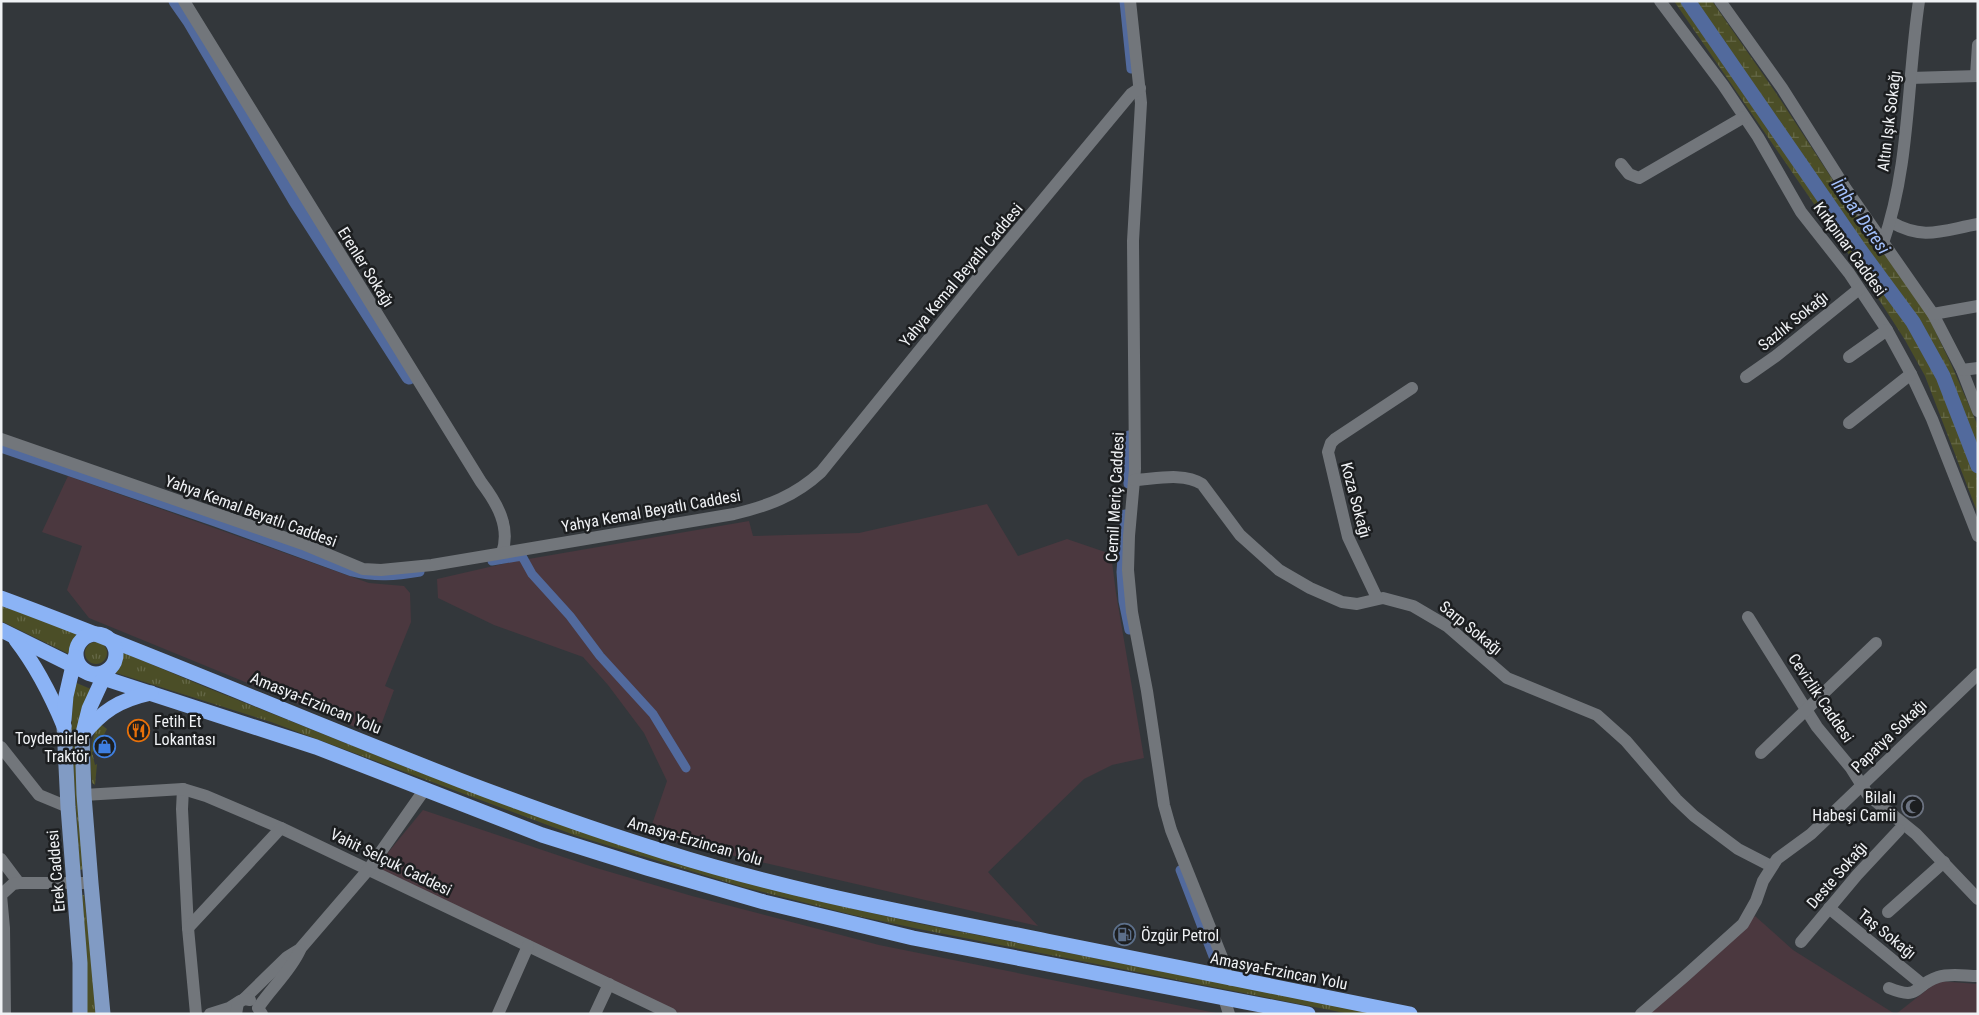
<svg xmlns="http://www.w3.org/2000/svg" width="1979" height="1015" viewBox="0 0 1979 1015" font-family="'Roboto Condensed',sans-serif">
  <style>
    .industrial { fill: #4b383f }
    .grass { fill: url(#grass-tufts) }
    .wetland { fill: url(#wetland-marsh) }
    .lines { fill: none; stroke-linecap: round; stroke-linejoin: round }
    .canal { stroke: #526a9d; stroke-width: 9 }
    .river { stroke: #526a9d; stroke-width: 15 }
    .minor { stroke: #72767b; stroke-width: 12 }
    .major { stroke: #819bc4; stroke-width: 15 }
    .highway { stroke: #8bb3f5; stroke-width: 15 }
    .labels { text-anchor: middle; dominant-baseline: central; stroke-width: 5; stroke-linejoin: round; paint-order: stroke }
    .street-label { font-size: 16px; fill: #f0f2f5; stroke: #1c1e20 }
    .poi-label { font-size: 16px; fill: #f0f2f5; stroke: #1c1e20; text-anchor: start }
    .water-label { font-size: 18px; font-style: italic; fill: #a4c2fe; stroke: #1c1e20 }
  </style>
  <defs>
    <pattern id="grass-tufts" width="24" height="20" patternUnits="userSpaceOnUse" patternTransform="scale(1.25)"><rect width="24" height="20" fill="#4b4e27"/><path d="M3 7l-1-3M5 7V3M7 7l1-3M15 17l-1-3M17 17v-4M19 17l1-3" fill="none" stroke="#656847"/></pattern>
    <pattern id="wetland-marsh" width="20" height="14" patternUnits="userSpaceOnUse" patternTransform="scale(1.25)"><rect width="20" height="14" fill="#4b4e27"/><path d="M1 5h8M5 5V1M11 12h8M15 12V8" fill="none" stroke="#656847"/></pattern>
  </defs>
  <rect width="100%" height="100%" fill="#33373b"/>
  <g class="industrial">
    <polygon points="68,476 369,583 404,586 410,593 411,622 385,686 394,690 377,736 89,618 67,590 82,546 42,532"/>
    <polygon points="987,504 1018,556 1067,539 1111,554 1116,593 1144,758 1112,765 1084,779 988,872 1038,926 648,836 667,781 644,733 608,685 583,657 494,625 438,598 437,579 511,562 749,521 753,536 859,533"/>
    <polygon points="423,810 593,867 692,896 879,945 1221,1014 681,1014 376,867"/>
    <polygon points="1755,916 1793,950 1895,1014 1647,1014"/>
    <polygon points="1938,981 1978,984 1978,1014 1896,1014"/>
  </g>
  <g class="grass">
    <polygon points="1,606 77,632 69,654 1,621"/>
    <circle cx="96" cy="653" r="11"/>
    <polygon points="122,652 210,689 418,772 801,897 921,924 1378,1014 1350,1014 919,929 853,915 743,887 577,836 271,722 116,673 120,664"/>
    <polygon points="74,682 91,689 84,869 80,870 71,732"/>
    <path d="M99,723L107,729L101,740L98,750L92,752L95,765L97,764L95,785L92,783C90,763 89,742 99,723Z"/>
    <polygon points="82,895 84,895 98,1014 86,1014"/>
  </g>
  <polygon class="wetland" points="1674,1 1712,1 1776,93 1838,188 1928,316 1951,364 1978,426 1978,514 1925,376 1905,340 1865,278"/>
  <g class="lines">
    <g class="canal">
      <polyline points="1124,1 1131,69"/>
      <path d="M1,448L215,522L352,572C376,578 396,576 420,572"/>
      <polyline points="1128,484 1129,435"/>
      <polyline points="1125,514 1121,572 1123,601 1129,630"/>
      <polyline points="492,561 522,556 532,574 570,616 600,656 653,714 686,768"/>
      <polyline points="1180,870 1214,959"/>
    </g>
    <g class="river">
      <polyline points="176,1 190,21 296,201 409,377"/>
      <polyline points="1688,1 1860,250 1913,322 1943,376 1978,466"/>
    </g>
    <g class="minor">
      <path d="M184,1L481,482C497,503 511,527 502,553"/>
      <polyline points="1130,1 1141,103 1133,241 1135,469 1129,536 1128,570 1132,612 1147,691 1164,805 1171,830 1231,980"/>
      <polyline points="1660,1 1723,85 1758,137 1801,212 1849,273 1887,330 1911,374 1932,419 1978,536"/>
      <polyline points="1720,1 1782,88 1846,189 1933,314 1962,370 1978,411"/>
      <polyline points="1976,76 1978,45"/>
      <polyline points="1910,78 1978,76"/>
      <polyline points="1621,164 1629,174 1639,178 1744,117"/>
      <path d="M1891,222C1924,241 1943,230 1978,224"/>
      <path d="M1883,243C1910,167 1907,80 1919,1"/>
      <polyline points="1933,314 1978,306"/>
      <polyline points="1849,357 1887,330"/>
      <polyline points="1962,370 1978,368"/>
      <polyline points="1746,377 1776,356 1859,289"/>
      <polyline points="1849,423 1911,374"/>
      <path d="M1,439L303,544L363,569L381,570L432,565L734,514C768,506 795,496 821,472L978,278L1131,94L1140,88"/>
      <path d="M1134,480C1155,479 1183,472 1202,484L1240,535L1279,570L1310,588L1342,602L1357,604L1383,598L1413,606L1447,626L1507,678L1597,715L1626,741L1676,799L1694,816L1738,849L1771,866"/>
      <polyline points="1377,598 1348,537 1328,452 1331,443 1335,439 1412,388"/>
      <polyline points="1748,617 1817,727 1851,768 1868,795 1916,834 1978,899"/>
      <polyline points="1,747 39,795 68,807"/>
      <polyline points="1761,753 1876,643"/>
      <polyline points="183,789 182,809 188,928 196,1014"/>
      <polyline points="84,795 183,789 206,796 281,828 671,1014"/>
      <polyline points="1,859 19,883"/>
      <polyline points="1829,908 1923,985"/>
      <polyline points="1888,912 1944,862"/>
      <polyline points="188,928 281,828"/>
      <polyline points="1801,942 1857,875 1899,830"/>
      <path d="M1889,988C1921,1001 1913,985 1938,977C1950,973 1965,976 1978,976"/>
      <polyline points="1224,998 1229,1014"/>
      <polyline points="244,999 287,957 300,949 368,870 425,789"/>
      <polyline points="5,1014 4,928 1,895 13,884 19,883 91,883"/>
      <polyline points="210,1014 229,1008 240,1001"/>
      <polyline points="236,1014 238,1003 244,999 250,1000"/>
      <path d="M262,1014L258,1008C271,988 290,972 300,950"/>
      <polyline points="498,1014 528,946"/>
      <polyline points="595,1014 609,984"/>
      <polyline points="1641,1014 1684,977 1743,924 1756,901 1763,881 1777,859 1811,834 1978,674"/>
    </g>
    <g class="major">
      <polyline points="64,726 68,807 80,963 80,1014"/>
      <polyline points="82,736 84,795 91,883 103,1014"/>
    </g>
    <g class="highway">
      <path d="M1,598C224,680 439,782 665,852C790,892 919,915 1047,941C1168,966 1289,990 1410,1014"/>
      <polyline points="1,630 88,673 316,747 542,835 647,868 764,902 913,938 1308,1014"/>
      <circle cx="96" cy="654" r="20"/>
      <path d="M16,640C37,667 51,695 64,726"/>
      <polyline points="64,720 66,696 75,657"/>
      <polyline points="83,733 89,709 106,672"/>
      <path d="M82,736C102,711 119,700 151,693"/>
    </g>
  </g>
  <defs>
    <symbol id="restaurant-ring" viewBox="-11 -11 22 22"><circle r="9.5" fill="#1c1e20" stroke="#e8710a" stroke-width="1.5"/><path d="M-5-6h1v4h1v-4h1v4h1v-4h1v5L-1.5 .5V6h-2V.5L-5-1ZM5-6V6H3V1.5H1.5Q1.5-4 5-6Z" fill="#e8710a"/></symbol>
    <symbol id="shop-ring" viewBox="-11 -11 22 22"><circle r="9.5" fill="#1c1e20" stroke="#3f7fe0" stroke-width="1.5"/><path d="M-5-2.5h2.3a2.7 3.5 0 0 1 5.4 0H5L5.5 6h-11ZM-1.5-2.5h3a1.5 2.3 0 0 0-3 0Z" fill="#3f7fe0"/></symbol>
    <symbol id="mosque-ring" viewBox="-11 -11 22 22"><circle r="9.5" fill="#1c1e20" stroke="#6b7280" stroke-width="1.5"/><path d="M3.5-4.9A6 6 0 1 0 3.5 4.9A5 5 0 1 1 3.5-4.9Z" fill="#6b7280"/></symbol>
    <symbol id="fuel-ring" viewBox="-11 -11 22 22"><circle r="9.5" fill="#1c1e20" stroke="#5c6f8a" stroke-width="1.5"/><path d="M-5.5-6h7V0h2V4h1.3V-2.5L3-4.5l.8-.8L6-3V5H2.5V1h-1V6h-7ZM-4.2-4.7v3.2H.2V-4.7Z" fill="#5c6f8a"/></symbol>
  </defs>
  <g fill-rule="evenodd">
    <use href="#restaurant-ring" x="126" y="718" width="25" height="25"/>
    <use href="#shop-ring" x="92" y="734" width="25" height="25"/>
    <use href="#mosque-ring" x="1900" y="794" width="25" height="25"/>
    <use href="#fuel-ring" x="1112" y="922" width="25" height="25"/>
  </g>
  <g class="labels">
    <g class="street-label">
      <text transform="translate(1889 121) rotate(-83)">Altın Işık Sokağı</text>
      <text transform="translate(1850 249) rotate(54)">Kırkpınar Caddesi</text>
      <text transform="translate(366 267) rotate(58)">Erenler Sokağı</text>
      <text transform="translate(961 275) rotate(-50)">Yahya Kemal Beyatlı Caddesi</text>
      <text transform="translate(1793 321) rotate(-39)">Sazlık Sokağı</text>
      <text transform="translate(1115 497) rotate(-87)">Cemil Meriç Caddesi</text>
      <text transform="translate(1356 500) rotate(75)">Koza Sokağı</text>
      <text transform="translate(251 511) rotate(20)">Yahya Kemal Beyatlı Caddesi</text>
      <text transform="translate(651 511) rotate(-10)">Yahya Kemal Beyatlı Caddesi</text>
      <text transform="translate(1471 628) rotate(39)">Sarp Sokağı</text>
      <text transform="translate(1821 698) rotate(56)">Cevizlik Caddesi</text>
      <text transform="translate(316 703) rotate(22)">Amasya-Erzincan Yolu</text>
      <text transform="translate(1889 736) rotate(-44)">Papatya Sokağı</text>
      <text transform="translate(695 841) rotate(16)">Amasya-Erzincan Yolu</text>
      <text transform="translate(391 862) rotate(26)">Vahit Selçuk Caddesi</text>
      <text transform="translate(56 871) rotate(-95)">Erek Caddesi</text>
      <text transform="translate(1837 875) rotate(-49)">Deste Sokağı</text>
      <text transform="translate(1887 934) rotate(39)">Taş Sokağı</text>
      <text transform="translate(1279 971) rotate(11)">Amasya-Erzincan Yolu</text>
    </g>
    <g class="poi-label">
      <text x="154" y="721">Fetih Et<tspan x="154" dy="18">Lokantası</tspan></text>
      <text x="89" y="738" text-anchor="end">Toydemirler<tspan x="89" dy="18">Traktör</tspan></text>
      <text x="1896" y="797" text-anchor="end">Bilalı<tspan x="1896" dy="18">Habeşi Camii</tspan></text>
      <text x="1141" y="935">Özgür Petrol</text>
    </g>
    <g class="water-label">
      <text transform="translate(1861 216) rotate(55)">İmbat Deresi</text>
    </g>
  </g>
  <rect width="1979" height="1015" fill="none" stroke="#f0f2f5" stroke-width="5"/>
</svg>
